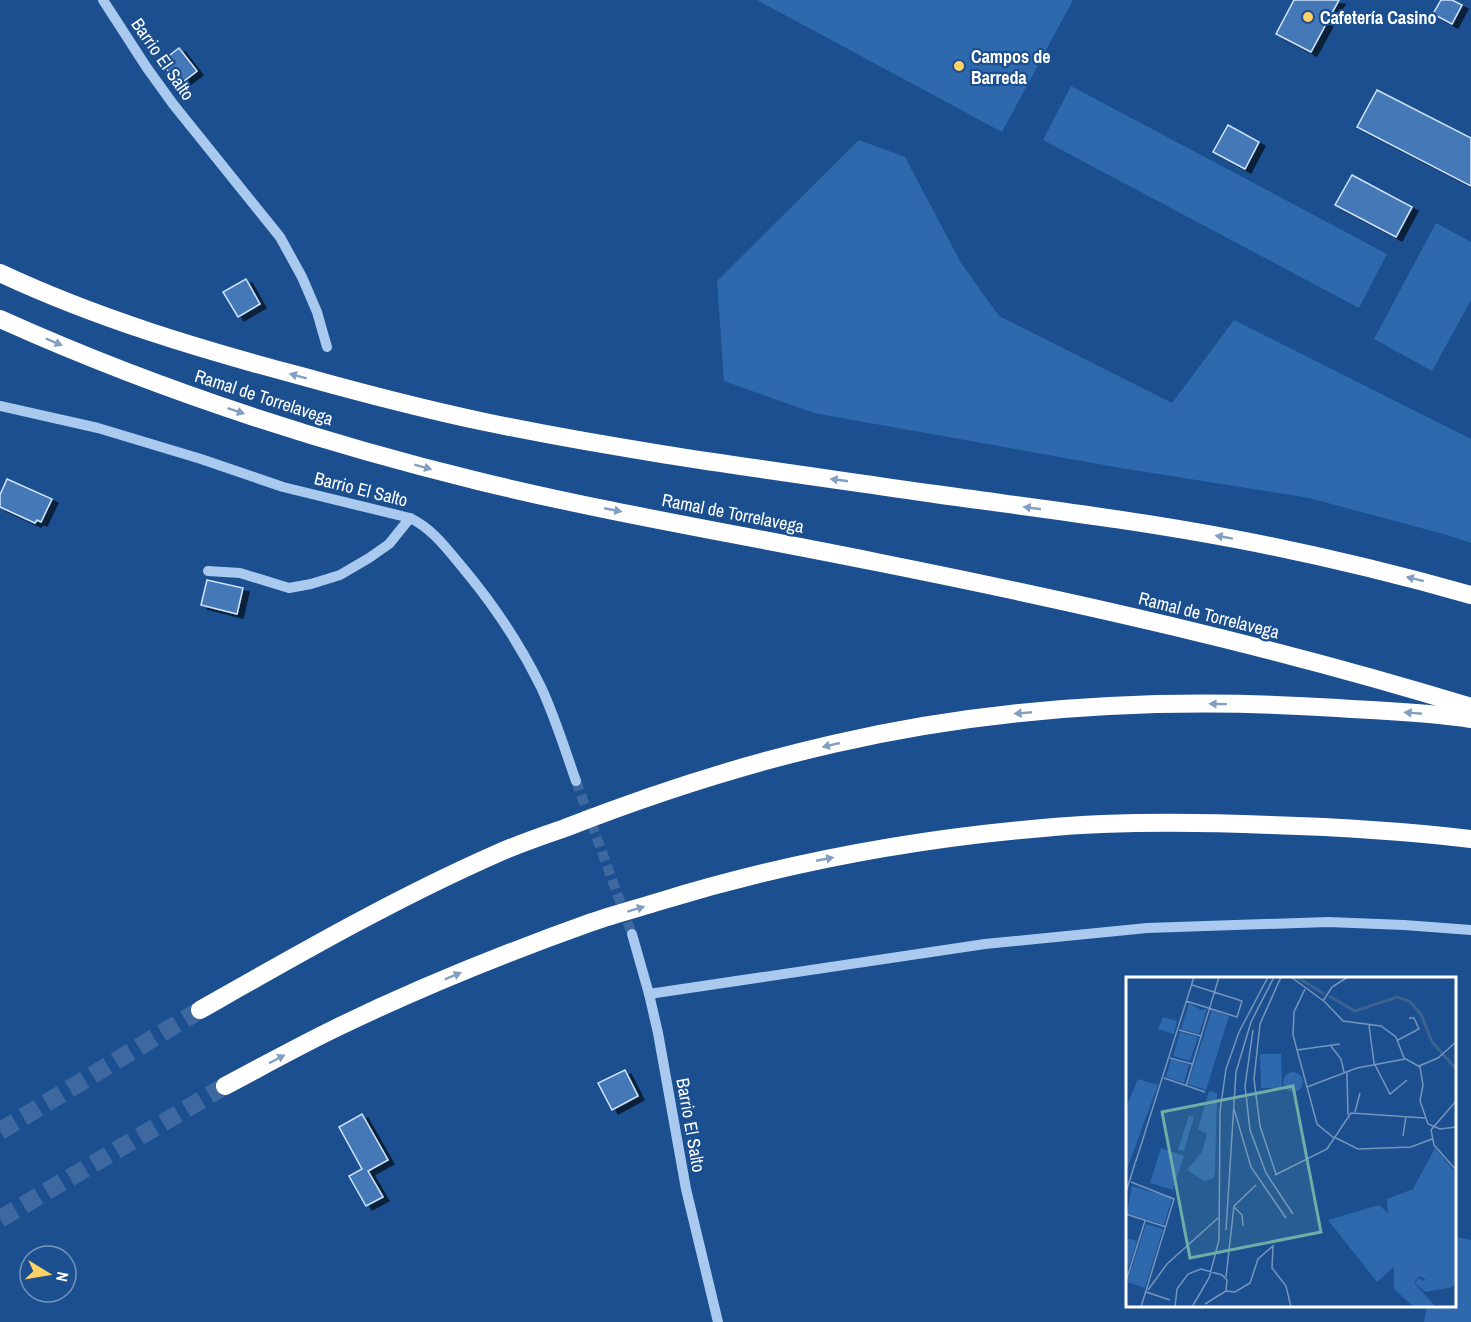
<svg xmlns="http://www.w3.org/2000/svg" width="1471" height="1322" viewBox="0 0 1471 1322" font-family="'Archivo Narrow',sans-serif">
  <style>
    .green { fill: #2e69ad }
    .building { fill: #4478b7; stroke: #cfe3fa; stroke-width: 1.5; filter: url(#shadow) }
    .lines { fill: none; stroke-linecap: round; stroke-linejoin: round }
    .minor-tunnel { stroke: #3d69a0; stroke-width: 10; stroke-dasharray: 10 5; stroke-linecap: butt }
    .highway-tunnel { stroke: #3d69a0; stroke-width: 18; stroke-dasharray: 18 9; stroke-linecap: butt }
    .minor { stroke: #a9c9ee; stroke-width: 10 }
    .highway { stroke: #fff; stroke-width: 18 }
    .oneway { fill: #829ec1 }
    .poi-dot { fill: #ffd166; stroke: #1b4f8f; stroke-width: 2 }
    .labels { text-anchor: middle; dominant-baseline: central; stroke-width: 4.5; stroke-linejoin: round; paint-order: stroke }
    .poi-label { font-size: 18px; font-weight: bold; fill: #fff; stroke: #1b4f8f; text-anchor: start }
    .street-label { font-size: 18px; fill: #fff; stroke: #1b4f8f }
    .inset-river { fill: none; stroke: #3c6290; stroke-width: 3 }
    .inset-road { fill: none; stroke: #7695bc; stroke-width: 1.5 }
    .view { fill: #6fada8; fill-opacity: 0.15; stroke: #6fada8; stroke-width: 3 }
    .inset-edge { fill: none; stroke: #fff; stroke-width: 3 }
  </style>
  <defs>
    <filter id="shadow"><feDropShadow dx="6" dy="4" stdDeviation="0" flood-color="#0009"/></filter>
  </defs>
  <rect width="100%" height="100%" fill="#1b4f8f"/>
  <g class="green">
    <polygon points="757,0 1073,0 1002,132"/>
    <polygon points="1071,86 1387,254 1359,308 1043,140"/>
    <polygon points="859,140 905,157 961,263 999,316 1172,403 1234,320 1471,439 1471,543 1447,535 1309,498 1121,468 814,413 724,381 717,281"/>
    <polygon points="1436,223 1471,242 1471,300 1432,371 1374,339"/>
    <polygon points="1455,1237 1471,1240 1471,1322 1424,1322 1427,1306 1454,1306"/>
  </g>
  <g class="building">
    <polygon points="1294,0 1339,0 1311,52 1276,34"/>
    <polygon points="1441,0 1452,0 1462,5 1452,24 1433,14"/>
    <polygon points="179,48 197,71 179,85 161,62"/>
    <polygon points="1377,90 1471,138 1471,186 1357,127"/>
    <polygon points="1228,125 1259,142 1245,169 1213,152"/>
    <polygon points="1352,175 1412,207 1396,237 1335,205"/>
    <polygon points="246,279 260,304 238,317 223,292"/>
    <polygon points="7,479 52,499 41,522 37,520 35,523 0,507 0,495"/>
    <polygon points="207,580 243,588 237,614 201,605"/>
    <polygon points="625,1070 638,1096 612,1110 598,1083"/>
    <polygon points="362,1114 388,1160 368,1171 383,1197 366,1206 349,1176 362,1169 339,1127"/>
  </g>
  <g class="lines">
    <polyline class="minor-tunnel" points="576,781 632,934"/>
    <g class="highway-tunnel">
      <polyline points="0,1131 200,1010"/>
      <polyline points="0,1219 225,1086"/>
    </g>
    <g class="minor">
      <polyline points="103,0 147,68 173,104 280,237 302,277 317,312 327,347"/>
      <path d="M0,406L98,428L201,459L283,487L410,518C433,529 447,549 463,568C493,604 520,644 541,687C555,717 565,750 576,781"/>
      <polyline points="208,571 240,573 289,588 311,584 340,575 369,558 389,544 410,518"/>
      <polyline points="632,934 649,994 658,1033 686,1189 718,1322"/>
      <polyline points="649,994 985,944 1147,928 1328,922 1404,925 1471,930"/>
    </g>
    <g class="highway">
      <path d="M0,273C96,318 199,349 301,376C362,393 423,409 485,422C634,453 785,472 935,494C1035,508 1136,520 1235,539C1314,554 1393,573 1471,595"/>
      <path d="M0,319C153,388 315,441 478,481C609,513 743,535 876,562C1076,602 1276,647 1471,707"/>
      <path d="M200,1010C297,955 394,899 496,854C518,844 542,836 565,828C652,794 741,765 833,744C997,706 1170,697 1338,708C1382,711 1427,712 1471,719"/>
      <path d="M225,1086C261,1067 297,1047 334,1029C418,988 505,953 592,922C615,914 638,908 661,901C785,863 913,839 1043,828C1118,821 1195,822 1270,825C1337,827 1404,831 1471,839"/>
    </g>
  </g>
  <defs><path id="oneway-solid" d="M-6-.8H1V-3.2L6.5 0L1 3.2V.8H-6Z" transform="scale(1.5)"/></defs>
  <g class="oneway">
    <use href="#oneway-solid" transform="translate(54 342) rotate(23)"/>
    <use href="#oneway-solid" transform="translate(298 376) rotate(-165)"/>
    <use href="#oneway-solid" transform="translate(236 411) rotate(18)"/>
    <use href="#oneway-solid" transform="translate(423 467) rotate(15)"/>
    <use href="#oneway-solid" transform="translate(839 480) rotate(-172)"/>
    <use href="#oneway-solid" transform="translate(1032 508) rotate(-172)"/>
    <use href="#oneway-solid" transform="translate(613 510) rotate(11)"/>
    <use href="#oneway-solid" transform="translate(1224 537) rotate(-170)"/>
    <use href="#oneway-solid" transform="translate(1415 579) rotate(-166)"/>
    <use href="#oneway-solid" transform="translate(1218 704) rotate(-179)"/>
    <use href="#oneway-solid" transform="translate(1023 713) rotate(175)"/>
    <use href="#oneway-solid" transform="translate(1413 713) rotate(-175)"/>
    <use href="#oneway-solid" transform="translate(831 745) rotate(167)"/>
    <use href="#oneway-solid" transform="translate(825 859) rotate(-11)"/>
    <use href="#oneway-solid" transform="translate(636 909) rotate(-17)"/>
    <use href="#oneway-solid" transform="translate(453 976) rotate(-22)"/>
    <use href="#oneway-solid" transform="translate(277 1059) rotate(-28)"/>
  </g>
  <g class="poi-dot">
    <circle cx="1308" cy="17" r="6"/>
    <circle cx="959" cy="66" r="6"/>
  </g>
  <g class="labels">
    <g class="poi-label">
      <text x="1320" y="17">Cafetería Casino</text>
      <text x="971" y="56">Campos de<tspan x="971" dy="21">Barreda</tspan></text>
    </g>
    <g class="street-label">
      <text transform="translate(163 59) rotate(55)">Barrio El Salto</text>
      <text transform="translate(264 397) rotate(18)">Ramal de Torrelavega</text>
      <text transform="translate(361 489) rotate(14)">Barrio El Salto</text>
      <text transform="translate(733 513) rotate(11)">Ramal de Torrelavega</text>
      <text transform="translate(1209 615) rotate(14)">Ramal de Torrelavega</text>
      <text transform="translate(691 1125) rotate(80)">Barrio El Salto</text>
    </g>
  </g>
  <g transform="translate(1126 977)">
    <rect width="330" height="330" fill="#1b4f8f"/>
    <path d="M63,26L75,33L81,32L73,57L55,52ZM86,33L103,39L80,113L62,107ZM37,40L51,44L48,57L32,52ZM54,55L72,60L64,84L47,79ZM134,77H155L156,111H135ZM45,82L63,88L58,106L40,100ZM157 105a10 10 0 1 1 20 0a10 10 0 1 1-20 0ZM12,102L32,108L1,192L0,131ZM83,114L91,116L89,192L88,201L78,204L61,193L76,175L81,157L72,152ZM63,138L68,140L58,174L52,173ZM35,171L58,179L47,213L24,206ZM309,171L330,196V302L327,310L299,315L289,306L293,301L297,304L300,303L293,299L288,306L310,330H288L268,312V290L251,305L202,243L253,228L262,236L261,222L287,212ZM6,209L46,221L38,248L1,236ZM20,247L37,252L19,311L1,305ZM0,261L11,264L0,298Z" fill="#2e69ad"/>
    <path class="inset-river" d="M171,0L198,17M203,19L229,34L271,20L283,24L295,37L306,65L330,92"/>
    <path class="inset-road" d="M165,0L199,25L217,44L255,49L270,60L278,81L294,90L297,108L294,124L302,147L314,152L330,150M179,12L168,35L167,58L191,147L208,161M60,24L111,40L116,24L66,8M197,24L206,10L222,0M243,48L248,86L264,117L281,103M53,53L75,59M127,53L119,109L124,153L140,196L167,237M272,63L293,52L288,41H283M205,69L215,82L218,95M171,73L214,67M44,81L66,87M293,89L312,81L330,65M221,96L222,138M38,101L79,115M60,109L93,0M181,110L231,91L279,82M330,124L305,153L308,168L330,193M108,132L125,190L160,241M229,135L234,116M277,159L280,139M208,160L232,172L285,170L306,162M10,184L68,0M150,197L134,149L128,102L134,47L155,0M149,198L201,172L225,136L299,141M5,205L48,222L15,330M0,215L11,180M108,230L116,238L117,249M0,237L40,250M100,253L110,95L125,45L148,0M100,300L108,229L130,208M0,304L19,244M22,313L41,287L92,241M20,315L44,323M79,327L100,314M49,330L51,312L62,297L75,292L96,298L101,303L100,314L109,315L124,306L132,282L147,269L146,291L160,309L165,330M66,330L83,301L93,263L94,134L100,92L113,55L142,0"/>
    <path class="view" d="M167,109L195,255L64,281L36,135Z"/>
    <rect width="330" height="330" class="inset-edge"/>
  </g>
  <g transform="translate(48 1274) rotate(101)"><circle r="28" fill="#1b4f8f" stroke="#7695bc" stroke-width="1.5"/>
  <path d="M0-4.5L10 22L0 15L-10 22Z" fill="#ffd166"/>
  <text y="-9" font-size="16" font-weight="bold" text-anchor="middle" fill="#ffffff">N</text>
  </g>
</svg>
